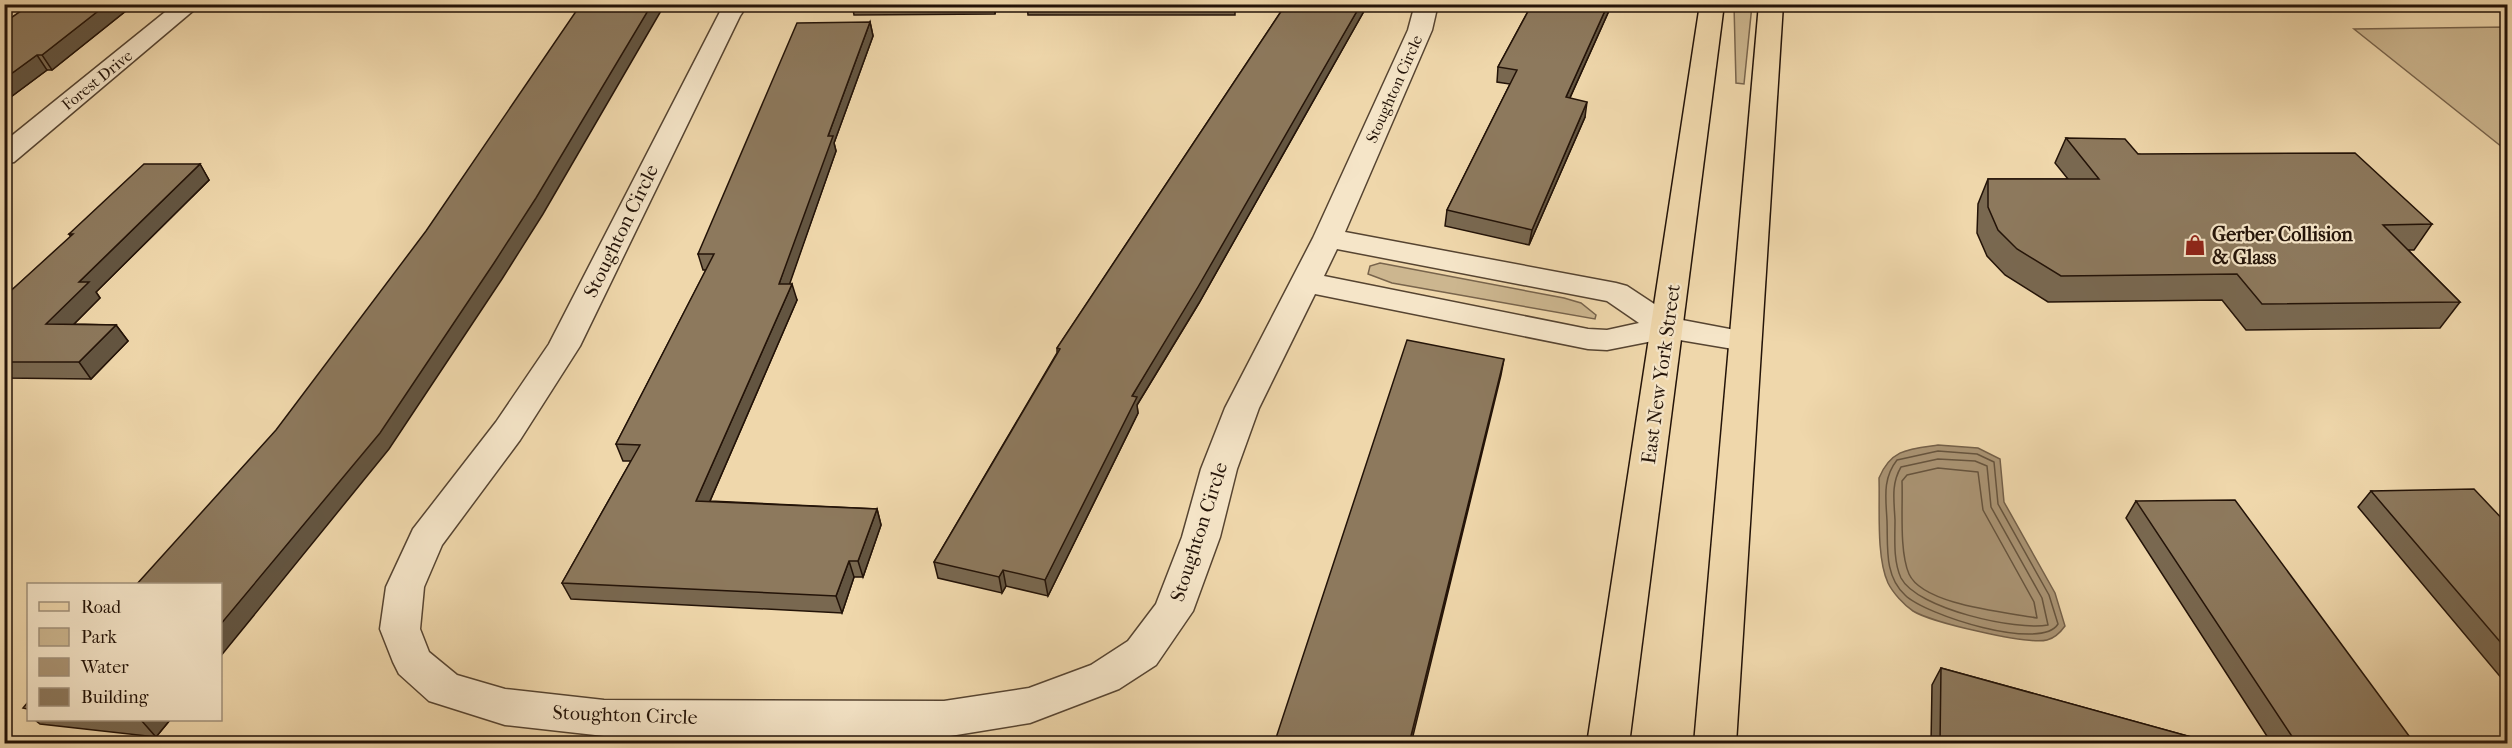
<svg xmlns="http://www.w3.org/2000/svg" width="2512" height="748" viewBox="0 0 2512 748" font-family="'IM FELL French Canon',serif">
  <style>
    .green { fill: #ccb68f; stroke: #78644c; stroke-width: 1.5 }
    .water { fill: #aa9474; stroke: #746049; stroke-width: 1.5 }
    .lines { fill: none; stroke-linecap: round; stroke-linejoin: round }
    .shore { stroke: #66543e; stroke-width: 1.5 }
    .minor-casing { stroke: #564431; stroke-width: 3 }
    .primary-casing { stroke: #231308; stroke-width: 3 }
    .minor { fill: #f5e5c8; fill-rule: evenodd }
    .primary { fill: #efd7ab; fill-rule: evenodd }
    .wall { fill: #796850; stroke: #231308; stroke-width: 1.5 }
    .shaded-wall { fill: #635541; stroke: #231308; stroke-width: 1.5 }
    .building { fill: #8d795d; stroke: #231308; stroke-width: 1.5 }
    .labels { text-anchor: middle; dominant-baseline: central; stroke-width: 4.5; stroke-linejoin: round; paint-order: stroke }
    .far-street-label { font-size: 16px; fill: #231308; stroke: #f5e5c8 }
    .street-label { font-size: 20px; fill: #231308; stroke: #f5e5c8 }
    .poi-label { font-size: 20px; font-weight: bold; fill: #231308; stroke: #f5e5c8; text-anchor: start }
  </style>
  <rect width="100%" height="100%" fill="#efd7ab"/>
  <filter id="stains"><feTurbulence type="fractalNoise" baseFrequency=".00333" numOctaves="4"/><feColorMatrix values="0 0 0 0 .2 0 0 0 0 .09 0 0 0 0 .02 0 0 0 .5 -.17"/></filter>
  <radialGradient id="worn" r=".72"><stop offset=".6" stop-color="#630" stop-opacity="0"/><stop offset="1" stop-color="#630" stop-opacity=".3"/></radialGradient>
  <g class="green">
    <polygon points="1734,5 1752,5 1744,84 1736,83"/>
    <polygon points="2507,27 2507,151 2354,29"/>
    <polygon points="1380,263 1564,298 1581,303 1596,315 1595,319 1392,283 1368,274 1370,266"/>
  </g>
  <path class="water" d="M1938,445L1978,448L2000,459L2004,502L2055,593L2065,626C2060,633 2055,638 2047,640C2028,645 1930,622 1913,611C1904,605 1893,593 1888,583C1876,557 1880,507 1879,478C1891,449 1909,449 1938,445Z"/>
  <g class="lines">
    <g class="shore">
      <path d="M1938,451L1977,454L1994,462L1998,504L2049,595L2058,624C2041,652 1925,615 1905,595C1884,576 1888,546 1887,521C1886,499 1882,479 1897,460Z"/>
      <path d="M1938,459L1975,461L1987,466L1991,507L2042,598L2048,625C2017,631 1917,609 1901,578C1893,561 1895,538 1895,520C1894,500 1891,484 1901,467Z"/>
      <path d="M1938,468L1978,472L1983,510L2034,602L2037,618C2005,612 1923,605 1909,574C1899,551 1903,506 1902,481L1907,475Z"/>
    </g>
    <defs>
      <g id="minor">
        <polygon points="175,4 201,4 14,162 4,164 4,142"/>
        <path d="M724,4H748L740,16L580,346L520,440L442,545L424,587L420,629L429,652L457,675L505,689L604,700L944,701L1029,688L1091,665L1128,641L1156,604L1182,537L1201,469L1225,408L1313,238L1408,30L1415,4H1438L1432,30L1345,232L1616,283L1627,286L1677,319L1756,334L1761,341L1756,348L1745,351L1668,338L1607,350L1588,349L1315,294L1259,408L1237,469L1220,537L1193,611L1156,665L1119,689L1030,723L944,737L604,736L505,725L429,701L399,674L393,662L380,629L386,587L413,529L496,422L549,344ZM1337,249L1607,301L1639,323L1607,330L1588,329L1324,276Z"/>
      </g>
      <g id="primary">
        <polygon points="1700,4 1724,4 1629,744 1587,744"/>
        <polygon points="1759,4 1783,4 1736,744 1694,744"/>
      </g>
    </defs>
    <use href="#minor" class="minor-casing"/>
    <use href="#primary" class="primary-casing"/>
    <use href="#minor" class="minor"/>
    <use href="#primary" class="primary"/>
  </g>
  <g class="wall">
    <polygon points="31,4 131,4 132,6 52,70 47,70 4,102 4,23"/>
    <polygon points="852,4 997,4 995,14 854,15"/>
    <polygon points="1027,4 1235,4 1235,15 1028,15"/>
    <polygon points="1286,4 1368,4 1199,303 1137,405 1138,413 1048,596 1006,586 1002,593 938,578 934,562 1057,353 1057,348"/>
    <polygon points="1532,4 1612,4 1570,98 1585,117 1529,245 1445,226 1447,210 1510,84 1497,82 1498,67"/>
    <polygon points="870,22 873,36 834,143 836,151 789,284 797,300 710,501 877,509 881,525 863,577 854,577 842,613 571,599 562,583 631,461 623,461 616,444 706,270 703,270 698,254"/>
    <polygon points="2066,138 2138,154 2432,224 2414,250 2408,250 2460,302 2440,328 2246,330 2222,300 2048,302 2005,275 1987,256 1977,233 1978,204 1988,179 2068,179 2055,163"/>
    <polygon points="200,164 209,180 96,292 100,298 74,324 116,325 128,341 91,379 4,378 4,297 71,237 69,234"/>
    <polygon points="2371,491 2508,525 2508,686 2358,507"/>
    <polygon points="2136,501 2415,744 2272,744 2126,518"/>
    <polygon points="1941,668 2213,743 1931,744 1932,685"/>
    <polygon points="35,720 170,720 156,737 40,724"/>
  </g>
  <g class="shaded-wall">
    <polygon points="107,4 131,4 132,6 52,70 42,55"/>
    <polygon points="652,4 665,4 543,214 502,279 389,449 220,657 220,625"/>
    <polygon points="994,4 997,4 995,14"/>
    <polygon points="1361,4 1368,4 1199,303 1137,405 1138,413 1048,596 1045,580 1132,396"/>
    <polygon points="1608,4 1612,4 1563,113 1566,97"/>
    <polygon points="870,22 873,36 834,143 836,151 784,300 779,284 828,136"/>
    <polygon points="37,55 47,70 4,102 4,79"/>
    <polygon points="1587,102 1585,117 1529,245 1532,230"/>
    <polygon points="200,164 209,180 96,292 100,298 58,340 46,324 79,282"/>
    <polygon points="792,284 797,300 703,517 696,501"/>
    <polygon points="116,325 128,341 91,379 79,362"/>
    <polygon points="1504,359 1501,375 1411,744 1409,744"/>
    <polygon points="877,509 881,525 863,577 858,561"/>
    <polygon points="849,561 854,577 842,613 836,596"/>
    <polygon points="1003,570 1006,586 1002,593 999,577"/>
    <polygon points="141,720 170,720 156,737"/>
  </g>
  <g class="building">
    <polygon points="31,4 107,4 42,55 37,55 4,79 4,28 7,27 4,27 4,23"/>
    <polygon points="581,4 652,4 536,198 494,263 380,433 220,625 220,585 136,585 276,430 426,231"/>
    <polygon points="1286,4 1361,4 1198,287 1132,396 1137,397 1045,580 1003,570 999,577 934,562 1060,349 1057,348"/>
    <polygon points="1532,4 1608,4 1566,97 1587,102 1532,230 1447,210 1517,70 1498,67"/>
    <polygon points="870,22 828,136 833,136 779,284 792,284 696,501 877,509 858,561 849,561 836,596 562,583 640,445 616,444 714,254 698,254 797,23"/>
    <polygon points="2066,138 2125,139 2138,154 2355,153 2432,224 2383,225 2460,302 2262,304 2237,274 2061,276 2017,249 1998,230 1988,207 1988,179 2099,179"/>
    <polygon points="144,164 200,164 79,282 89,282 46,324 116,325 79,362 4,362 4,297 73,234 69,234"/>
    <polygon points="1407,340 1504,359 1409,744 1274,744"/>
    <polygon points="2474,489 2508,525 2508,651 2371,491"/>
    <polygon points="2235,500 2415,744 2297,744 2136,501"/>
    <polygon points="1941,668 2213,743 2213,744 1940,744"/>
    <polygon points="28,702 28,709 23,708"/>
  </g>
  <defs>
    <symbol id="shop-bare" viewBox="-9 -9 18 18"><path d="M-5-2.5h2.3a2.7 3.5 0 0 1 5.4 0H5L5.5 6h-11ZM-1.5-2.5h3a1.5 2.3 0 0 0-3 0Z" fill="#8f2418" stroke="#f5e5c8" stroke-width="2.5" paint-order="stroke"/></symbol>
  </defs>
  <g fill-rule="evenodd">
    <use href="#shop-bare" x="2180" y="230" width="30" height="30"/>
  </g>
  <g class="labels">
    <g class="far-street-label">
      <text transform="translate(97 80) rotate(-39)">Forest Drive</text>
      <text transform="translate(1394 89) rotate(-66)">Stoughton Circle</text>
    </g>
    <g class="street-label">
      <text transform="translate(621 231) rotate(-64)">Stoughton Circle</text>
      <text transform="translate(1661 374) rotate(-82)">East New York Street</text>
      <text transform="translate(1199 532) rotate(-72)">Stoughton Circle</text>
      <text transform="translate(625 715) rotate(2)">Stoughton Circle</text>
    </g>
    <g class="poi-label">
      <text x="2212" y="234">Gerber Collision<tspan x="2212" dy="23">&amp; Glass</tspan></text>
    </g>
  </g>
  <rect width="2512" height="748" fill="none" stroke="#efd7ab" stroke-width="24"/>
  <rect x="6" y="6" width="2500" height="736" fill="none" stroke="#231308" stroke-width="3"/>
  <rect x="12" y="12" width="2488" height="724" fill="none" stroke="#231308" stroke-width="1.5"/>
  <rect x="27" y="583" width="195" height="138" fill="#f5e5c8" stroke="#a1917b" stroke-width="1.5"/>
  <rect x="39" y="602" width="30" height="9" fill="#efd7ab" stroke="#a1917b" stroke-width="1.5"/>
  <text x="81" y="613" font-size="18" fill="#231308">Road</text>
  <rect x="39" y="628" width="30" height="18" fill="#ccb68f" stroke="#a1917b" stroke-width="1.5"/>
  <text x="81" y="643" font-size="18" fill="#231308">Park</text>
  <rect x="39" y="658" width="30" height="18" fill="#aa9474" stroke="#a1917b" stroke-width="1.5"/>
  <text x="81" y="673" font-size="18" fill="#231308">Water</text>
  <rect x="39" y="688" width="30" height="18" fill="#8d795d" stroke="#a1917b" stroke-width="1.5"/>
  <text x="81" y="703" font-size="18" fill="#231308">Building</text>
  <rect width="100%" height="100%" filter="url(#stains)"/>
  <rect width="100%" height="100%" fill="url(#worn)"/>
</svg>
